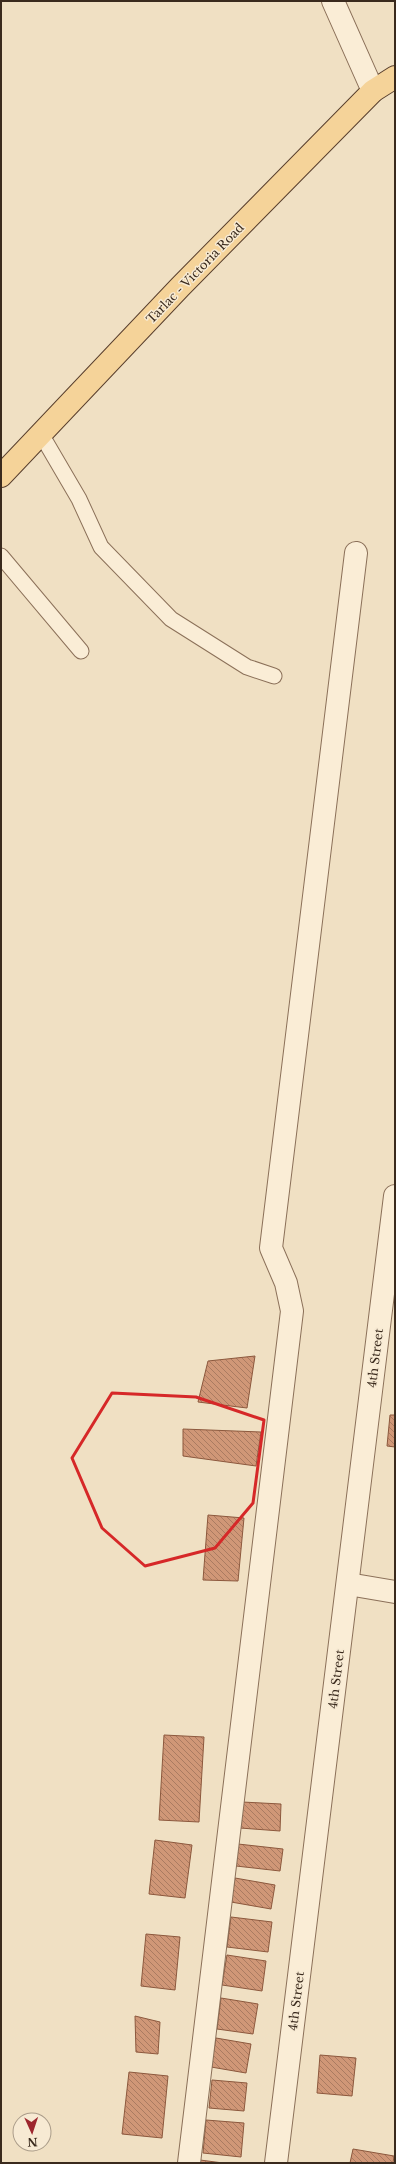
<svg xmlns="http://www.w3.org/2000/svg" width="396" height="2164" viewBox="0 0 396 2164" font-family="'Libre Baskerville',serif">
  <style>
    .building { fill: url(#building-back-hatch); stroke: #8c583d }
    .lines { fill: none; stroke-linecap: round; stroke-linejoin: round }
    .lane-casing { stroke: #8b7059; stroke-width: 17 }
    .street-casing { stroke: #8b7059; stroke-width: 24 }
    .primary-casing { stroke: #593f2d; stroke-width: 24 }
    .lane { stroke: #faedd6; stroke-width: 15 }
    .street { stroke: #faedd6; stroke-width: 22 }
    .primary { stroke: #f5d399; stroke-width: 22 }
    .marked { fill: none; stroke: #d62828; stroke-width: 3; stroke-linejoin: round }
    .labels { text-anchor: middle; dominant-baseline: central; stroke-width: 3; stroke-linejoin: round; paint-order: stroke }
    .street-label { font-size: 12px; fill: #3a2a1d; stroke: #f7ead3 }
  </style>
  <defs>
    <pattern id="building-back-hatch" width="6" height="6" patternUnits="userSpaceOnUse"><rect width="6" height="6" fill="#d09777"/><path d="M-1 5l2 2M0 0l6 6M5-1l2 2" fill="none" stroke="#aa7b61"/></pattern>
  </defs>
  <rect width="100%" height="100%" fill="#f0e0c3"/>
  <g class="building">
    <polygon points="255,1356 247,1408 198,1402 208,1361"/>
    <polygon points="390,1415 395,1415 395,1447 387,1446"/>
    <polygon points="183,1429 261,1432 256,1466 183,1456"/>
    <polygon points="208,1515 244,1518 238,1581 203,1580"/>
    <polygon points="164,1735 204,1737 199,1822 159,1820"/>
    <polygon points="242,1802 281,1804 280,1831 240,1828"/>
    <polygon points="155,1840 192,1845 185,1898 149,1894"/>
    <polygon points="238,1844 283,1849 280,1871 236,1866"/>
    <polygon points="235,1878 275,1885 271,1909 231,1902"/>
    <polygon points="231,1917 272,1922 268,1952 227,1947"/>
    <polygon points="146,1934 180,1937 175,1990 141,1986"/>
    <polygon points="227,1955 266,1961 262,1991 222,1985"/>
    <polygon points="221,1998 258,2004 253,2034 217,2029"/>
    <polygon points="135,2016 160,2022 158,2054 136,2052"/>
    <polygon points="216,2038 251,2044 246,2073 211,2067"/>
    <polygon points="320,2055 356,2058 352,2096 317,2093"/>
    <polygon points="129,2072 168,2076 162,2138 122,2134"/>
    <polygon points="212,2080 247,2083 244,2111 209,2108"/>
    <polygon points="206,2120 244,2123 241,2157 203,2153"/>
    <polygon points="353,2149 394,2156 393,2163 350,2163"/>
    <polygon points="200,2160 223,2163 200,2163"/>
  </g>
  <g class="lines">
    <defs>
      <g id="lane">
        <polyline points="41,434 79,499 101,547 171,619 247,667 274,676"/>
        <polyline points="1,556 81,651"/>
      </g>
      <g id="street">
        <polyline points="333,1 373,91"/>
        <polyline points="348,1584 395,1592"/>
        <polyline points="189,2163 292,1311 286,1283 271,1248 356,553"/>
        <polyline points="276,2163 395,1196"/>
      </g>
      <polyline id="primary" points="1,476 180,287 373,91 395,77"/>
    </defs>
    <use href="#lane" class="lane-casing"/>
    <use href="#street" class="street-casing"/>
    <use href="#primary" class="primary-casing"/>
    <use href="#lane" class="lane"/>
    <use href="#street" class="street"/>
    <use href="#primary" class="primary"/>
  </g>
  <path class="marked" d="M112,1393L196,1397L264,1420L253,1503L215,1548L145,1566L102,1528L72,1458Z"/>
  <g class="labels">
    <g class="street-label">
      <text transform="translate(195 273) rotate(-46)">Tarlac - Victoria Road</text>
      <text transform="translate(375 1358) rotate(-83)">4th Street</text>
      <text transform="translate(336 1679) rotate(-83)">4th Street</text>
      <text transform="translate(296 2001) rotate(-83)">4th Street</text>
    </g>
  </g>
  <rect width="396" height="2164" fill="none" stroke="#3a2a1d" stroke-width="4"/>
  <g transform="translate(32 2132) rotate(177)"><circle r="19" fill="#f7ead3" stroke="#ab9d8a"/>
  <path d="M0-3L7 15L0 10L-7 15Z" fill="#9d262e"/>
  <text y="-6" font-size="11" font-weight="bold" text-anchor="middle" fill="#3a2a1d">N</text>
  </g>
</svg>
